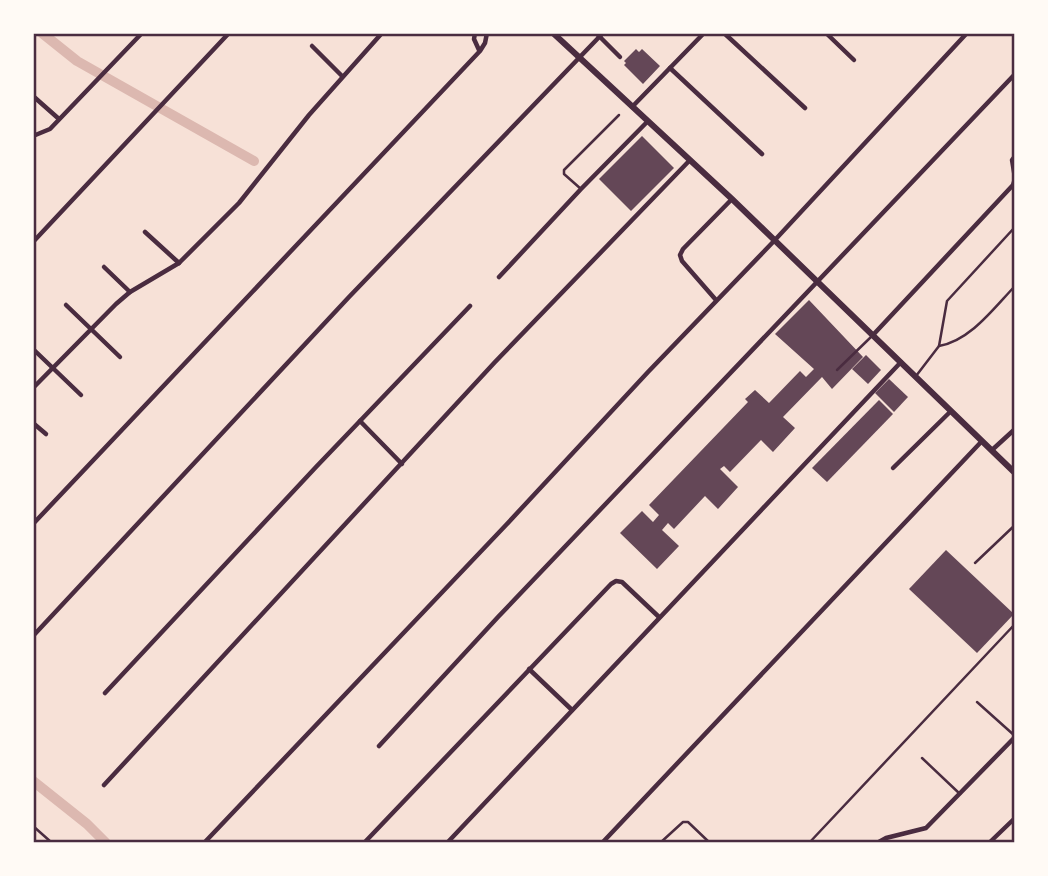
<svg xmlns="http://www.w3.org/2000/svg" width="1048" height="876" viewBox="0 0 1048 876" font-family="'Source Serif 4',serif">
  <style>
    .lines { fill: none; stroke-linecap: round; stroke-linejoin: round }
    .canal { stroke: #dcb8b0; stroke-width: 10 }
    .building { fill: #644757 }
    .service { stroke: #4a2c40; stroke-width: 2.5 }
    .minor { stroke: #4a2c40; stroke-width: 4.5 }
    .secondary { stroke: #4a2c40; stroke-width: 6 }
    .neatline { fill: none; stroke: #4a2c40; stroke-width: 2.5 }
  </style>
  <rect width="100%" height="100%" fill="#f7e1d7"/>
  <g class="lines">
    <g class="canal">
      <polyline points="42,33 77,61 254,161"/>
      <polyline points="33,781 87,824 106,843"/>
    </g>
  </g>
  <g class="building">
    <polygon points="636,49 639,52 642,49 660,66 643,84 624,65 626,63 624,61"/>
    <polygon points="642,136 674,168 631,211 599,179"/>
    <polygon points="809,300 863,357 832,389 822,377 783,417 795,428 773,452 761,440 730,472 724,466 720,469 738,487 718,509 705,496 674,529 668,523 662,530 679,546 657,569 620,533 642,511 653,522 659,515 649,505 748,402 745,399 755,390 769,403 800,371 806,377 814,369 775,334"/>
    <polygon points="866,355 881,370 868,384 852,369"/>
    <polygon points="889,379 908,397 894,412 875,393"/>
    <polygon points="879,400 893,414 827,482 812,468"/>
    <polygon points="946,550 1014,614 977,653 909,589"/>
  </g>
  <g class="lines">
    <g class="service">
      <polyline points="581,189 564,174 564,170 619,115"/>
      <polyline points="939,346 947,301 1015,227"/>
      <polyline points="837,370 872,336"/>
      <path d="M916,376L939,346C970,341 994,308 1015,286"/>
      <polyline points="975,563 1015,525"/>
      <polyline points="977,702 1015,736"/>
      <polyline points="922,758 960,794"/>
      <polyline points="33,826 51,842"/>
      <polyline points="660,843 683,822 688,822 710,843"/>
      <polyline points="809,843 1015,624"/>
    </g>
    <g class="minor">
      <polyline points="475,33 474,39 479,50"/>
      <polyline points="596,33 620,57"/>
      <polyline points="724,33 805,108"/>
      <polyline points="826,33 854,60"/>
      <polyline points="312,46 342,76"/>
      <polyline points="670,68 762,154"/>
      <polyline points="33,96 59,119"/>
      <polyline points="632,107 704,33"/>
      <polyline points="33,136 50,129 142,33"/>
      <polyline points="1015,156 1012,160 1015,178"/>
      <polyline points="145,232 179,263"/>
      <polyline points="33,242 229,33"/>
      <polyline points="104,267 130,292"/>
      <polyline points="499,277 581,189 648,121"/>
      <polyline points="716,300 682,261 680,255 683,249 732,199"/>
      <polyline points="66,305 120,357"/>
      <polyline points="873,335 1013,185 1015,179"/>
      <polyline points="33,349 81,395"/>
      <polyline points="33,388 116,304 130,292 179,263 239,203 309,115 382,33"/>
      <polyline points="360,421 402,464"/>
      <polyline points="33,423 46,434"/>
      <polyline points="992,450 1015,429"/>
      <polyline points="893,468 951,411"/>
      <polyline points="33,524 480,51 485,43 487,33"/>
      <polyline points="33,636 349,297 603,33"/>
      <polyline points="529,669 572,710"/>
      <polyline points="105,693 316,467 470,306"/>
      <polyline points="379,746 498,617 1015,74"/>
      <polyline points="104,785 495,362 690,160"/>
      <polyline points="204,843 506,525 648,372 774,241 967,33"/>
      <polyline points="364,843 611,584 616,581 622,582 659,617"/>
      <polyline points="447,843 901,362"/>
      <polyline points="602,843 982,441"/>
      <polyline points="877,843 886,838 926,828 1015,737"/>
      <polyline points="989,843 1015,818"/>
    </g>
    <polyline class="secondary" points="553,33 732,199 1015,473"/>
  </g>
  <rect width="1048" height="876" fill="none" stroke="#fffaf5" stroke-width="70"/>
  <rect x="35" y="35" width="978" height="806" class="neatline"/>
</svg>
